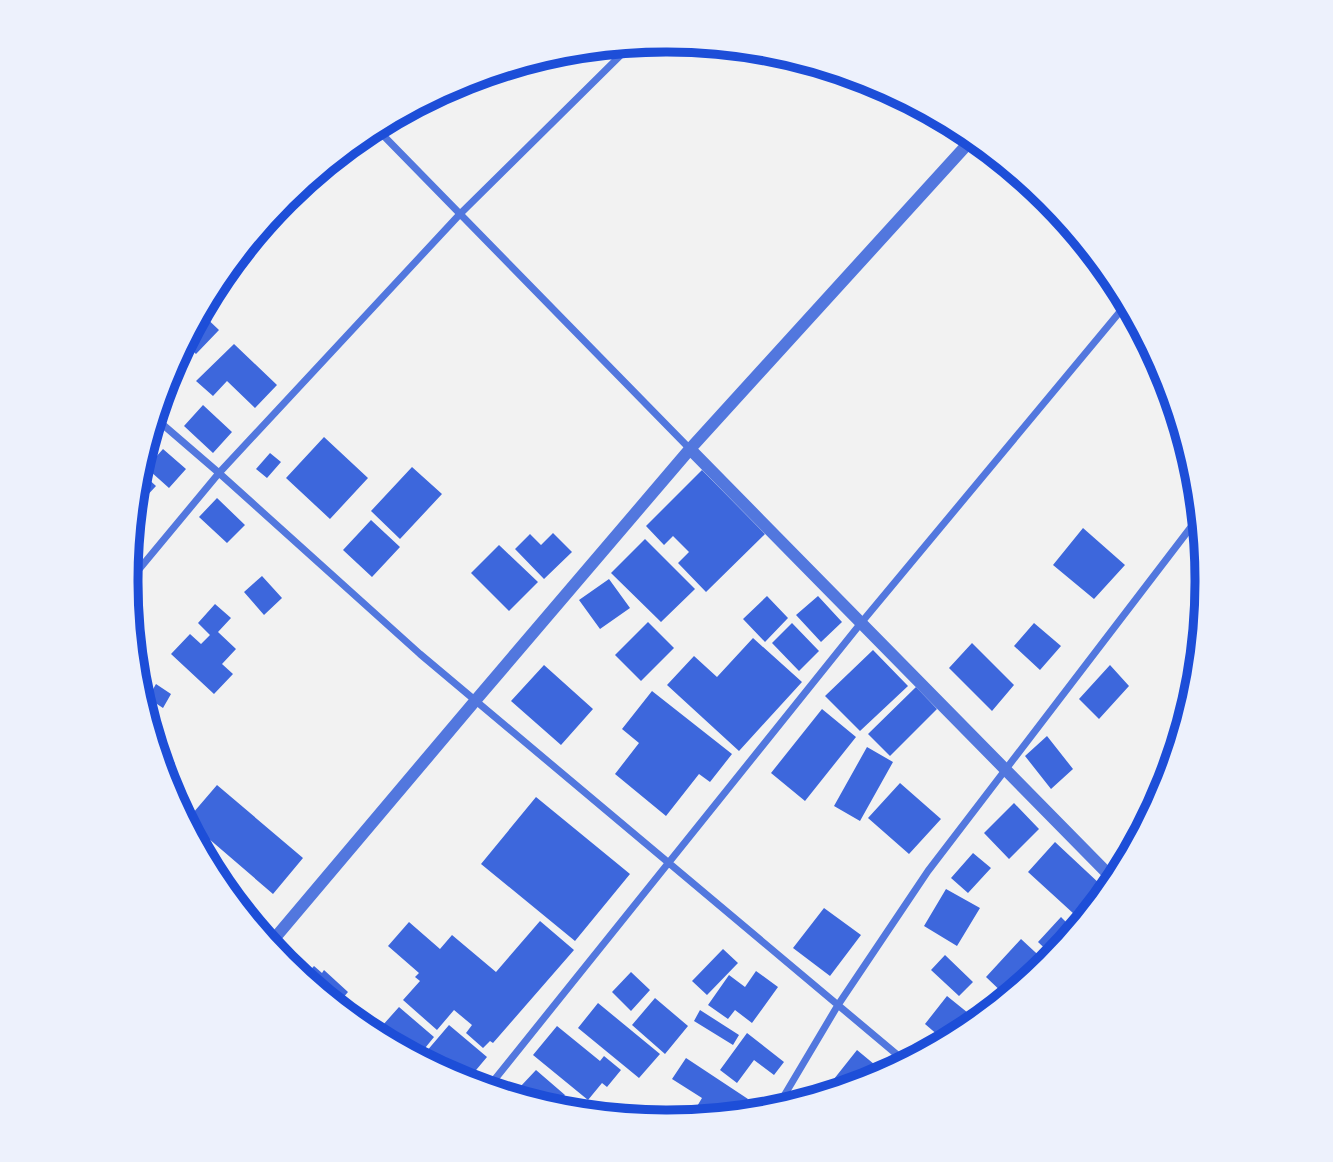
<svg xmlns="http://www.w3.org/2000/svg" width="1333" height="1162" font-family="'Public Sans',sans-serif">
<rect width="100%" height="100%" fill="#f2f2f2"/>
<path fill="#3d67dc" d="M200 312 219 330 196 354 184 343Z
M234 344 277 385 255 408 227 381 213 396 196 381Z
M203 405 232 432 213 453 184 426Z
M324 437 368 478 330 519 286 478Z
M144 449 155 458 163 449 186 469 169 488 150 471 145 476 156 486 143 500 134 493 136 475Z
M270 453 281 462 267 478 256 469Z
M412 467 442 494 400 539 371 511Z
M702 470 765 534 706 592 678 563 689 552 673 536 664 545 646 526Z
M217 498 245 525 227 543 199 517Z
M371 520 400 547 372 577 343 550Z
M1083 528 1125 565 1094 599 1053 565Z
M553 533 572 552 544 579 515 549 530 534 541 545Z
M645 539 695 589 661 622 611 573Z
M499 545 538 582 509 611 471 573Z
M262 576 282 598 264 615 244 592Z
M609 579 630 608 600 629 579 600Z
M767 596 788 618 765 642 743 619Z
M818 596 842 622 821 642 796 615Z
M215 604 231 618 218 632 236 649 222 664 233 674 214 694 171 654 190 634 201 644 210 635 198 623Z
M648 622 674 648 641 681 615 655Z
M792 623 819 651 799 671 772 643Z
M1034 623 1061 646 1040 670 1014 646Z
M753 638 802 682 739 751 667 685 694 656 717 677Z
M972 643 1014 685 992 711 949 668Z
M873 650 908 686 860 731 825 696Z
M544 665 593 709 561 745 511 701Z
M1110 665 1129 686 1099 719 1079 699Z
M156 684 171 694 163 708 148 698Z
M916 687 937 709 890 756 868 734Z
M652 691 732 754 710 782 699 774 666 816 615 774 639 743 622 729Z
M822 709 856 737 805 801 771 773Z
M1047 736 1073 769 1051 789 1025 756Z
M154 747 175 763 165 776 163 775Z
M867 747 893 762 860 821 834 806Z
M900 783 941 819 909 854 868 818Z
M217 785 303 858 273 894 187 820Z
M536 797 630 874 575 941 481 864Z
M1014 803 1039 829 1009 859 984 833Z
M1148 815 1150 818 1124 866 1115 858Z
M1055 842 1101 885 1074 914 1028 872Z
M973 853 991 868 968 893 951 878Z
M946 889 980 908 957 946 924 926Z
M824 908 861 935 830 976 793 948Z
M1061 917 1073 929 1079 923 1081 925 1054 957 1038 942Z
M540 921 574 950 493 1043 490 1041 483 1048 466 1033 472 1025 454 1010 437 1030 403 1000 420 981 415 977 419 973 388 946 409 922 440 949 452 935 496 972Z
M1021 939 1048 964 1007 997 986 977Z
M723 949 738 963 707 995 692 981Z
M945 955 973 982 959 996 931 970Z
M314 966 322 973 324 970 348 992 336 1006 303 978Z
M756 971 778 987 752 1023 735 1010 728 1019 708 1005 729 975 745 987Z
M631 972 650 990 631 1011 612 992Z
M947 996 978 1021 967 1031 946 1042 925 1024Z
M655 998 688 1026 665 1054 632 1025Z
M598 1003 660 1054 639 1078 578 1028Z
M399 1007 434 1037 417 1058 374 1035Z
M700 1010 739 1035 733 1045 694 1021Z
M449 1025 487 1057 466 1082 420 1059Z
M557 1026 600 1061 604 1056 621 1070 607 1087 602 1083 588 1100 533 1055Z
M747 1033 784 1062 774 1075 754 1060 737 1083 720 1070Z
M857 1050 886 1074 873 1081 846 1089 834 1079Z
M686 1058 748 1099 737 1115 728 1116 722 1112 719 1117H710L696 1108 702 1098 672 1079Z
M536 1070 565 1095 553 1109 541 1105 520 1087Z"/>
<g fill="none" stroke-linecap="round" stroke-linejoin="round">
<path stroke="#5277de" stroke-width="7" d="M375 127 690 449
M958 127 1084 242
M154 417 219 473 420 654 907 1063
M126 585 219 473 460 214 633 43
M487 1089 861 623 1128 302
M775 1111 838 1005 928 871 1201 514"/>
<path stroke="#5277de" stroke-width="12" d="M690 449 1116 882
M269 945 475 701 690 449 974 137"/>
</g>
<path d="M0 0H1333V1162H0ZM666 52H667A528 528 0 0 1 1195 580V582A528 528 0 0 1 667 1110H666A528 528 0 0 1 138 582V580A528 528 0 0 1 666 52Z" fill="#edf1fc" fill-rule="evenodd"/>
<path fill="none" stroke="#1d4ed8" stroke-width="9" d="M666 52H667A528 528 0 0 1 1195 580V582A528 528 0 0 1 667 1110H666A528 528 0 0 1 138 582V580A528 528 0 0 1 666 52Z"/>
</svg>
